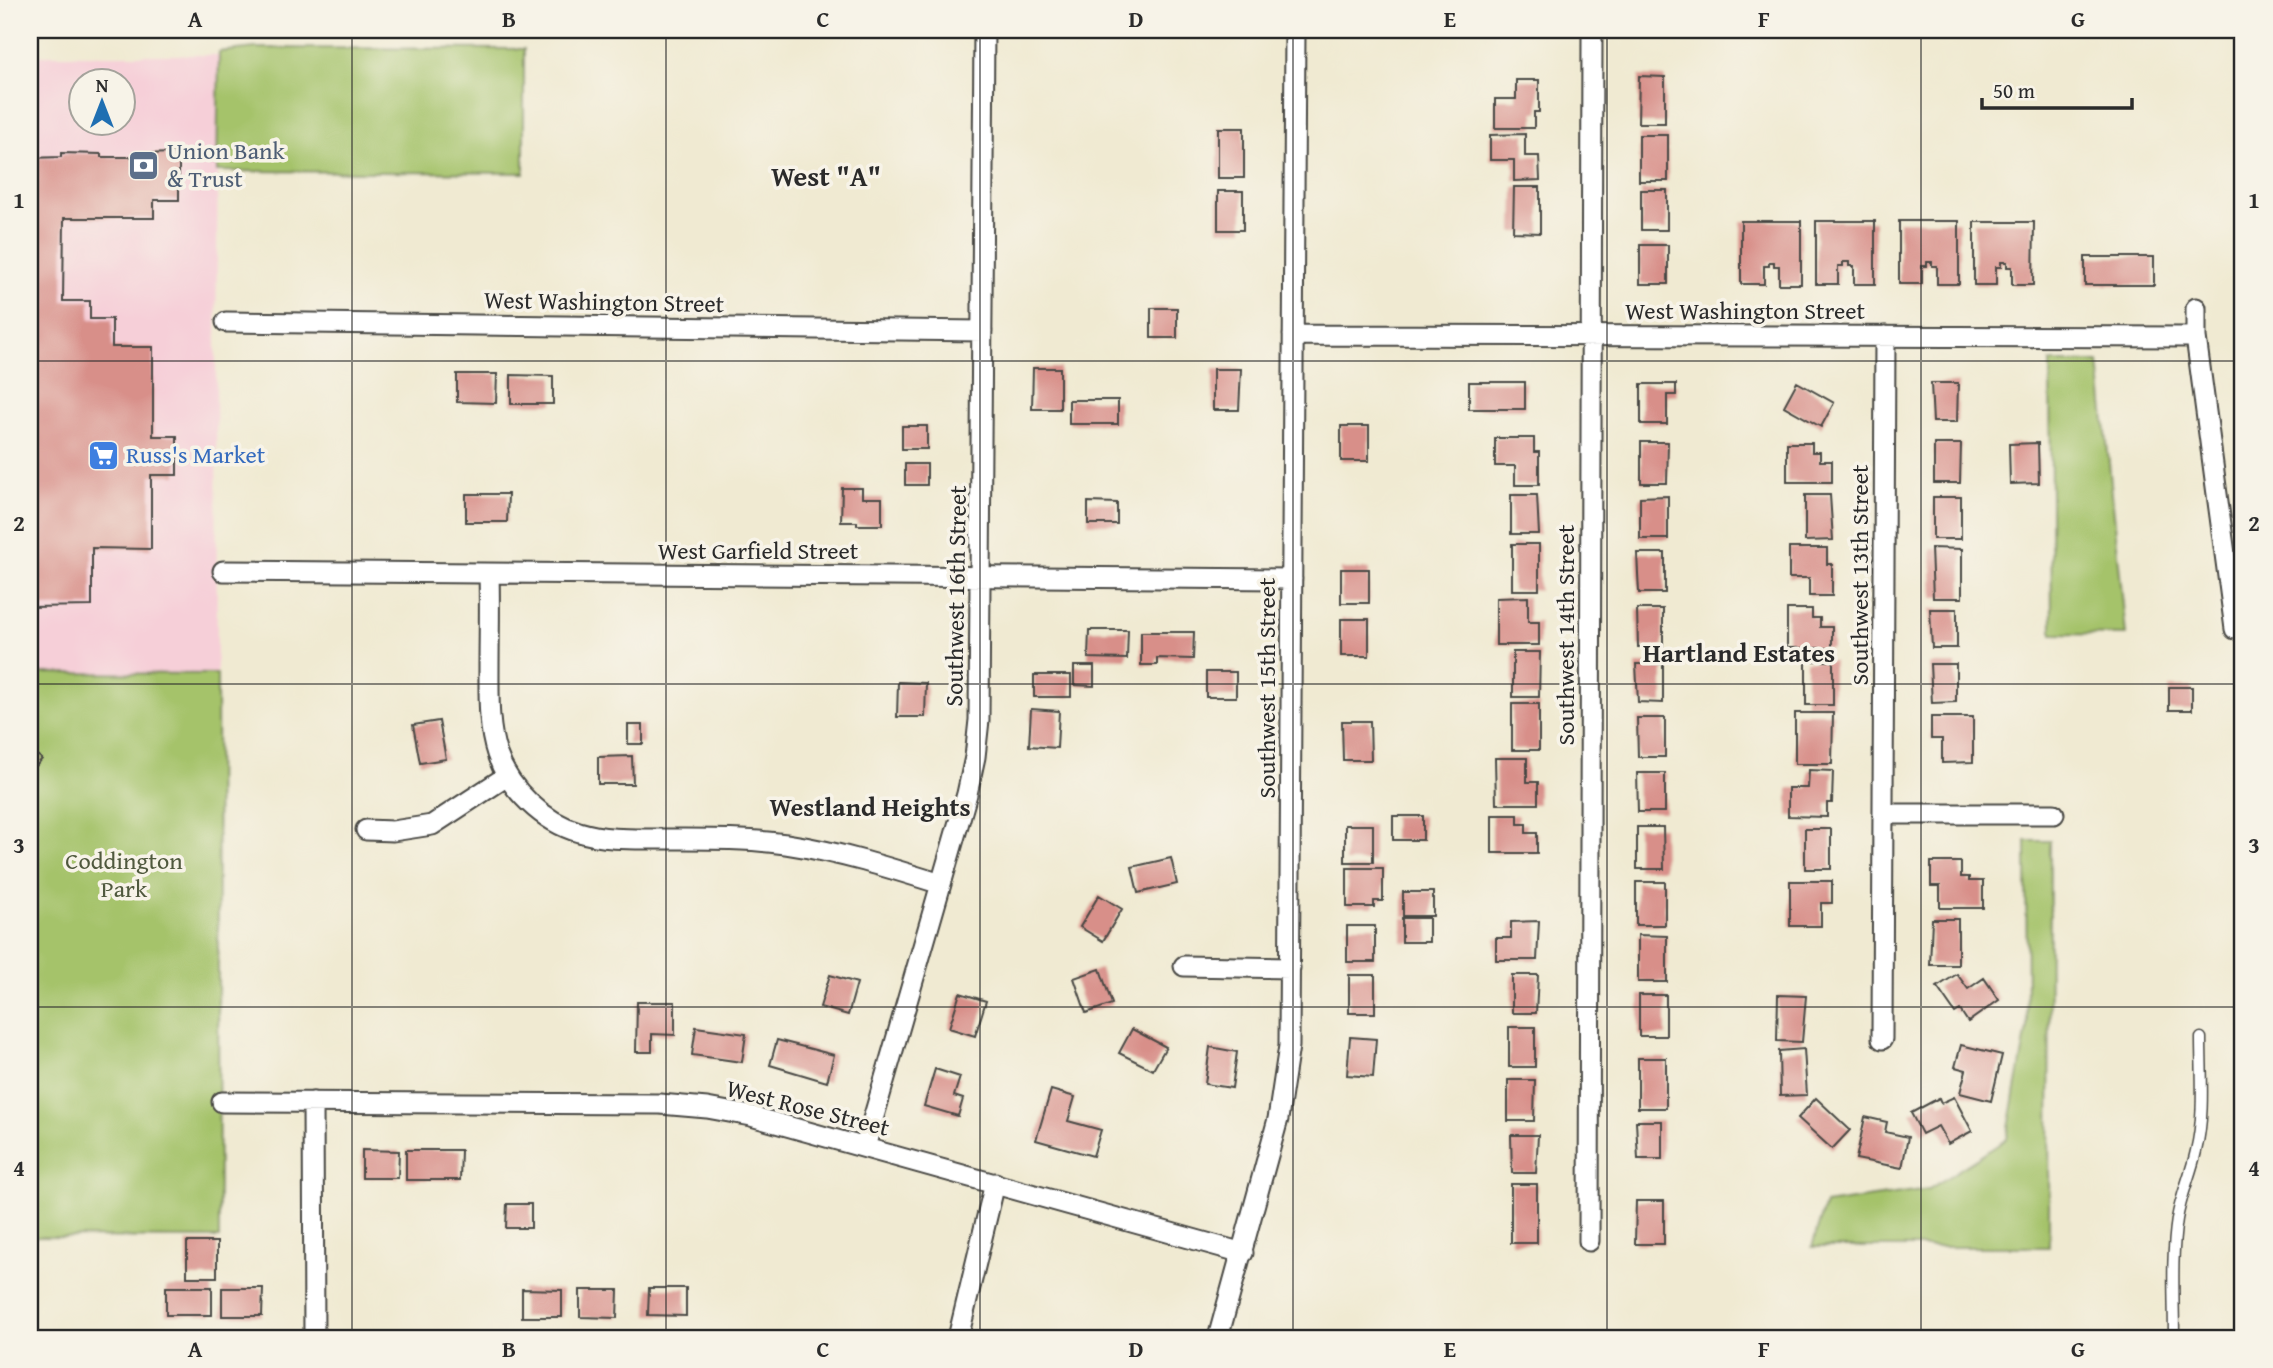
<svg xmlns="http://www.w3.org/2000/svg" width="2273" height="1368" font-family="'Gentium Book Plus',serif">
<rect width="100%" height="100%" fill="#f7f3e8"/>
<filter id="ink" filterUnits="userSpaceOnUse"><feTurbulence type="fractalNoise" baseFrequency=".0143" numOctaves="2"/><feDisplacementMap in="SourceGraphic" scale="14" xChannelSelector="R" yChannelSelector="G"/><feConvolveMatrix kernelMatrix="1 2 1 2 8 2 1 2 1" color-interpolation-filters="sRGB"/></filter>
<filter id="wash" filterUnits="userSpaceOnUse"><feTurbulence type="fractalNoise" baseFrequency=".00686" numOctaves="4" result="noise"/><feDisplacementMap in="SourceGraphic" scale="28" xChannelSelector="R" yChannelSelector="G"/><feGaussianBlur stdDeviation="1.57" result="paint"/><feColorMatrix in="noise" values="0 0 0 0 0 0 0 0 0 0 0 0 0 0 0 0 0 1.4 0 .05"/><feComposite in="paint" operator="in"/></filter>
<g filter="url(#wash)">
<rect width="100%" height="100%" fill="#f0ead2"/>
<path fill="#f6cfd8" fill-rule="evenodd" d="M30 55H219L216 347 217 674 30 673ZM80 80H122V122H80Z"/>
<path fill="#a5c36b" stroke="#68774b" stroke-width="2" d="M256 48 524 49V173L217 171 219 52Z
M2050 362H2099L2126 635 2052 634Z
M30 673 217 674 219 1238 30 1237Z
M2026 841H2050L2049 1247H1812L1825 1204 1929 1189 2007 1139 2027 1028Z"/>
<g id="blocks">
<path fill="#d88f89" d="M1639 76 1665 77V123H1638Z
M1516 80H1539V112H1534V128H1495V99H1516Z
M1218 128H1244V178H1218Z
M1525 134V156H1539L1540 180 1514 181V160H1490V135Z
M1639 135H1668V181H1639Z
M61 153 101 154V157H135V154L179 153V200H154V218H64L63 301H90V319H112V347H153V436H177V475H151V549L92 548V606L30 607V158L61 157Z
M1514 187H1540V233L1513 232Z
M1641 190H1667V230H1641Z
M1218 191H1243V230H1218Z
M1741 221H1801V284H1779V266H1774V262H1769V266H1764V284H1741Z
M1816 221H1875V284H1854V266H1849V262H1843V266H1838V284H1816Z
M1899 221H1959V284H1937V266H1932V262H1927V266H1922V284H1899Z
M1974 222H2034L2033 285H2012V267H2007V262H2001V267H1996V285H1974Z
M1640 245H1668V284H1640Z
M2085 257H2154V285H2085Z
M1151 308H1177V338H1151Z
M1033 368H1060V409H1032Z
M1213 369H1241L1239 410H1213Z
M457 374H497L496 403 457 402Z
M511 375 553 376V404H511Z
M1469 382H1525V409H1469Z
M1797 382 1834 403 1821 427 1784 406Z
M1931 383H1958L1957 422H1933Z
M1641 384H1676V395H1667V424H1641Z
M1069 400H1118V424H1069Z
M902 426H927V449H902Z
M1341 426H1369V461H1341Z
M1495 438H1534V452H1539V485H1515V466H1495Z
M1641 442H1668L1667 483H1641Z
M1787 443H1812V452H1820V461H1832V482H1787Z
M2038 443 2039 483 2010 484 2009 444Z
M1934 444H1961L1960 483H1934Z
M905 464H927V485H905Z
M842 488H862V498H882V525H857V522H841Z
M466 494H508L507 522H466Z
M1511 495H1537L1539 534H1511Z
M1805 495H1830L1833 540 1805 541Z
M1668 496V539H1640V497Z
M1933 497H1961V539H1933Z
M1088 502 1117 503V524H1088Z
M1512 544H1539V590H1512Z
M1789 548H1827V564H1832V596H1809V578H1789Z
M1931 548 1962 549V598H1933Z
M1637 553H1665V593H1639Z
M1341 569H1369V603H1341Z
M1528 597V622H1539V645H1496V598Z
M1637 609H1663V647H1638Z
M1787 609H1812V618H1820V627H1832V648H1787Z
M1930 609H1957V648H1932Z
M1341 619H1369V656H1341Z
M1089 630H1128L1127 659 1088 658Z
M1141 632H1194L1193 659 1157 658V665H1141Z
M1513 652H1540L1539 697H1513Z
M1806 661H1833V705H1806Z
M1636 664H1663V703L1638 702Z
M1930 664H1956V702L1932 703Z
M1074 666H1094V686L1074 685Z
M1206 672H1236V697H1206Z
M1034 675H1071V697H1034Z
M898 682 926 683 925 717H897Z
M2169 687H2192V710H2169Z
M1512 704H1539V750H1512Z
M1031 709 1059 711 1057 748 1029 746Z
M1795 713H1833L1832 764H1795Z
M1931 717H1973V762L1942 763V739H1931Z
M1637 718H1665V757H1638Z
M439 721 446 759 420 763 413 725Z
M1342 721H1370L1371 760H1343Z
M628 725H643V744H628Z
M30 749 42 759 30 773Z
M632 756 633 784H598V757Z
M1495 758H1527V782H1538V804H1496Z
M1809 770 1833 771 1832 803H1827V817L1788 816V788H1808Z
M1637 773H1665V812H1638Z
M1492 815H1518V824H1526V833H1537V853H1492Z
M1393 816H1423V840H1393Z
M1345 825H1373V862H1345Z
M1637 827H1663L1664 869H1637Z
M1805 829H1831V869H1805Z
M1171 858 1177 884 1138 893 1132 867Z
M1931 862H1961V877H1969V881H1983V908H1940V886H1931Z
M1347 868H1383V901H1374V907H1347Z
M1790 881H1832V903H1821V926H1790Z
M1636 882H1665V925H1636Z
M1403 892H1433V916H1403Z
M1099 895 1122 909 1103 941 1080 927Z
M1402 918H1429V942H1402Z
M1932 919H1958V965H1930Z
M1539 921 1537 960H1496V938H1511V922Z
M1347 926H1375V962H1347Z
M1638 935 1667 936V982H1638Z
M1100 969 1112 1004 1086 1013 1074 978Z
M1957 974 1968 989 1984 978 1999 1000 1968 1022 1960 1010 1955 1013 1937 987Z
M830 975 857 983 848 1015 820 1007Z
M1349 975H1375V1013H1349Z
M1512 975H1538L1536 1013H1512Z
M960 993 986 1001 975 1036 949 1028Z
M1639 995H1666V1036H1639Z
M1778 995 1806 996 1802 1042 1777 1041Z
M637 1002H675V1035L652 1034V1052H636Z
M696 1027 746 1034 742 1062 692 1055Z
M1509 1027H1535V1067H1509Z
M1132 1029 1166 1047 1153 1070 1119 1053Z
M1350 1037 1376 1039 1373 1077 1347 1075Z
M777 1040 834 1055 827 1082 770 1065Z
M1961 1045 2002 1055 1991 1101 1960 1093 1966 1070 1955 1067Z
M1210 1047 1237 1052 1232 1088 1205 1084Z
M1804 1049 1807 1095 1780 1096 1779 1051Z
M1638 1058H1666V1108H1638Z
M935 1069 960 1077 954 1096 963 1099 958 1116 924 1106Z
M1508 1080H1535L1534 1121H1508Z
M1051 1090 1075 1097 1068 1121 1101 1130 1093 1156 1036 1140Z
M1954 1097 1972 1131 1948 1144 1938 1126 1922 1134 1911 1113 1939 1098 1941 1103Z
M1816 1098 1850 1130 1832 1149 1798 1118Z
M1865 1117 1887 1122 1885 1132 1908 1137 1902 1168 1856 1159Z
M1636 1121H1662V1159H1638Z
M1511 1135H1538L1536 1173H1512Z
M362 1150 399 1151 398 1178H362Z
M406 1150H461L460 1180H406Z
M1511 1184H1537V1243H1511Z
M1636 1201H1664V1244H1635Z
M507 1204H531V1228H506Z
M187 1242H217V1277H187Z
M166 1287H212V1315H166Z
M222 1288H263L262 1316H222Z
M649 1288H686V1316L648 1315Z
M522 1289 562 1290V1317H522Z
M580 1290H618L617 1318 580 1317Z"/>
</g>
</g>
<g filter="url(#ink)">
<use href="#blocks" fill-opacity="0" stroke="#494844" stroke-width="2"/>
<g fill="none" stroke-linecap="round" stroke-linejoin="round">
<defs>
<path id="lane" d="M2174 1338C2174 1299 2171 1258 2177 1219 2181 1195 2191 1174 2196 1151 2205 1115 2201 1075 2201 1038"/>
<path id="street" d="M2196 308V337L2235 629
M226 322 982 331
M1293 335 2196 337
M223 571 1292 579
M489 574C490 606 489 637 489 669 489 697 488 727 497 754 509 789 543 822 579 832 605 840 632 839 658 839 701 839 744 838 786 844 839 852 890 868 941 884
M1884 814H2054
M366 830 393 831 432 825 507 776
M1184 966 1290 968
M1882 1039 1885 336
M222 1102 660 1104 707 1108 751 1116 1243 1253
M313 1102 314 1338
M865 1147 967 794 975 757 979 720 984 30
M1589 1241 1592 30
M958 1338 995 1183
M1218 1338 1278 1119 1289 1046 1295 30"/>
</defs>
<use href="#lane" stroke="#494844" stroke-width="13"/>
<use href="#street" stroke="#494844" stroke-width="23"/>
<use href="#lane" stroke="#fff" stroke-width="10"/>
<use href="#street" stroke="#fff" stroke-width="19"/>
</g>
</g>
<path fill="none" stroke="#2b2b2b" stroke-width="2" stroke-opacity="0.55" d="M352 30V1338M666 30V1338M980 30V1338M1293 30V1338M1607 30V1338M1921 30V1338M30 361H2243M30 684H2243M30 1007H2243"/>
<defs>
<symbol id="bank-square" viewBox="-11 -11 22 22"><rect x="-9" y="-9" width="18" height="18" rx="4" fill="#5c6f8a" stroke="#f7f3e8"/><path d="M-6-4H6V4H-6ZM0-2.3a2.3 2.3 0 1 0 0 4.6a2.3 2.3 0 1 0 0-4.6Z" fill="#fff"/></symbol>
<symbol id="supermarket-square" viewBox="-11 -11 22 22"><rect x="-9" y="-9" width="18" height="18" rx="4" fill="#3f7fe0" stroke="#f7f3e8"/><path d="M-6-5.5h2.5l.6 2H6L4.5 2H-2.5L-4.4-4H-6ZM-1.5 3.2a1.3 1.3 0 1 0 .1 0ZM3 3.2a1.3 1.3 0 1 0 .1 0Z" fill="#fff"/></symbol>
</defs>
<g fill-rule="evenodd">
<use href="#bank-square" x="126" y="148" width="35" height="35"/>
<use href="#supermarket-square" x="86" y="438" width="35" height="35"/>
</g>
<g text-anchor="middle" stroke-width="7" stroke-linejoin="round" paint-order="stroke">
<g font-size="24" fill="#4e5e75" stroke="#f7f3e8" text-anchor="start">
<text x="167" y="159">Union Bank<tspan x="167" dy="28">&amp; Trust</tspan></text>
</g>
<g font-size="24" fill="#2b2b2b" stroke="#f7f3e8">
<text transform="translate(604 302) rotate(1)" y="8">West Washington Street</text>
<text x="1745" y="319">West Washington Street</text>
<text x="758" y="559">West Garfield Street</text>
<text transform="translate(1860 575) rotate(-90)" y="8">Southwest 13th Street</text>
<text transform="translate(956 596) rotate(-89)" y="8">Southwest 16th Street</text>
<text transform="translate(1566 635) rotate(-90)" y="8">Southwest 14th Street</text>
<text transform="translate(1267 688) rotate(-90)" y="8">Southwest 15th Street</text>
<text transform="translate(808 1108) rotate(14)" y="8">West Rose Street</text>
</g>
<g font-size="24" fill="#366cbe" stroke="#f7f3e8" text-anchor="start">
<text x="126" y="463">Russ's Market</text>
</g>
<g font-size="24" fill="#50593e" stroke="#f7f3e8">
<text x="124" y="869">Coddington<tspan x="124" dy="28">Park</tspan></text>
</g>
<g font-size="26" font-weight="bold" fill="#2b2b2b" stroke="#f7f3e8">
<text x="1739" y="662">Hartland Estates</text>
<text x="870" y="816">Westland Heights</text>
</g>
<g font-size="28" font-weight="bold" fill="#2b2b2b" stroke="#f7f3e8">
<text x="826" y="186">West "A"</text>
</g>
</g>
<rect width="2273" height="1368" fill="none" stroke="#f7f3e8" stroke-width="77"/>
<g transform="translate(102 102)"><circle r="33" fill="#f7f3e8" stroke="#a5a39c" stroke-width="2"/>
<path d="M0-5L12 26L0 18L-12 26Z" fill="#1f6fb2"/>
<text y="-10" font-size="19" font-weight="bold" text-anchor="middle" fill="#2b2b2b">N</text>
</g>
<path d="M1982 98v10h150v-10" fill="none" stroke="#2b2b2b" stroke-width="3.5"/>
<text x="1993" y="98" font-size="21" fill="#2b2b2b" stroke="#f7f3e8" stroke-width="5" paint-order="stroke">50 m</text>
<rect x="38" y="38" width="2196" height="1292" fill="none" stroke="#2b2b2b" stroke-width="2.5"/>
<g font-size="23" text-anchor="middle" font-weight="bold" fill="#2b2b2b">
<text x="195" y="27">A</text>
<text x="509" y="27">B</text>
<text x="823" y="27">C</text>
<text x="1136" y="27">D</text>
<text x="1450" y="27">E</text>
<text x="1764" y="27">F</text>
<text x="2078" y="27">G</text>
<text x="19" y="208">1</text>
<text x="2254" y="208">1</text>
<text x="19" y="531">2</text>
<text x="2254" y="531">2</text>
<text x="19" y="853">3</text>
<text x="2254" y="853">3</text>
<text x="19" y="1176">4</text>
<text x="2254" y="1176">4</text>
<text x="195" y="1357">A</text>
<text x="509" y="1357">B</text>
<text x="823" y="1357">C</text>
<text x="1136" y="1357">D</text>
<text x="1450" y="1357">E</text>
<text x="1764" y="1357">F</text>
<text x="2078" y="1357">G</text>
</g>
</svg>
